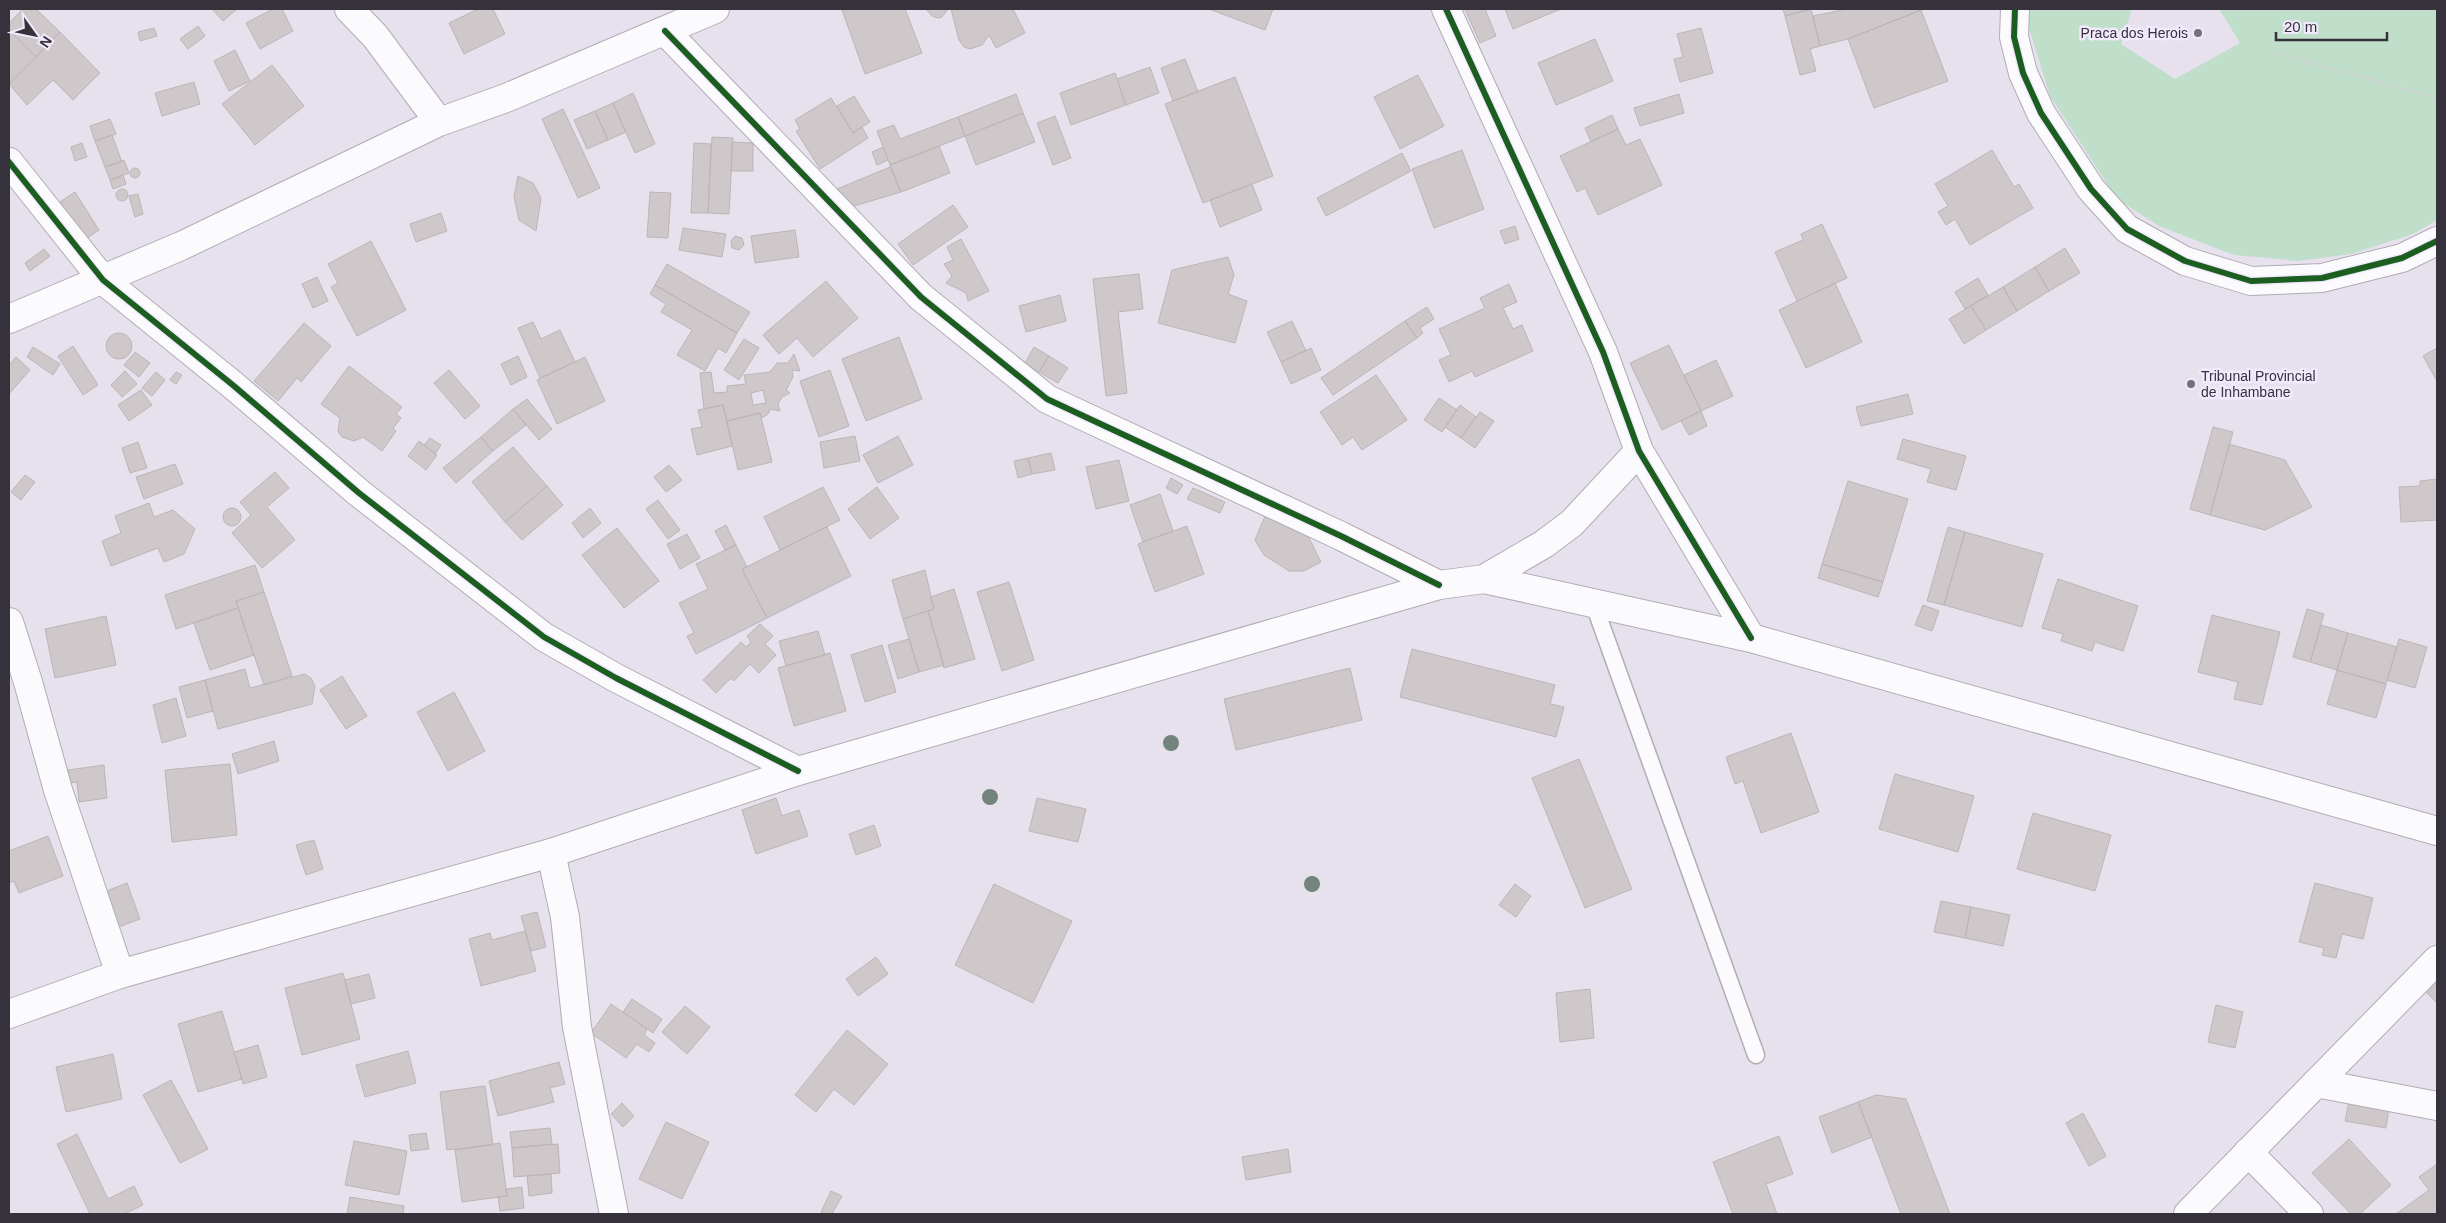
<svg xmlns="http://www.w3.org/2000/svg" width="2446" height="1223" font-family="Arial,sans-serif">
<rect width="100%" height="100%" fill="#e7e1ed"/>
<path fill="#bfdfcb" d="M2030 9H2132L2121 44 2175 79 2240 43 2219 9H2437V220L2413 234 2351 254 2298 261 2234 255 2159 226 2117 199 2050 96 2028 25Z"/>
<path fill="#cec8ca" stroke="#bcb5b7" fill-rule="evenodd" d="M23 9H36L60 32 36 57 9 30V23Z
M212 9H237L223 21Z
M273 9H282L293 31 260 49 246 23Z
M478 9H493L505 34 464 54 449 23Z
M845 9H905L922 53 865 74 842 10Z
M926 9H948L942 17 938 18 932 16Z
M951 9H1013L1025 33 996 48 989 35 982 45 970 49 964 47 959 40Z
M1209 9H1273L1265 30Z
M1465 9H1485L1496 36 1480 43Z
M1505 9H1561L1513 29Z
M1783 9H1811L1785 16Z
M1811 9 1820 46 1810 49 1816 71 1800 75 1785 16Z
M1847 9H1921V10L1848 39 1820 46 1813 16Z
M1921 10 1948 81 1874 108 1848 39Z
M198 26 205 36 188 49 180 39Z
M154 28 157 36 140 41 138 32Z
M1701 28 1713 73 1680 82 1674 59 1683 57 1677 34Z
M9 30 36 57 9 84Z
M60 32 100 73 73 100 53 80 27 105 9 84Z
M1595 39 1613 81 1556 105 1538 63Z
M235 50 250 81 229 91 214 61Z
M1185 59 1198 92 1173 101 1161 68Z
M272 65 304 106 255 145 222 104Z
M1150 67 1159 93 1126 105 1117 79Z
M1115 73 1126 105 1071 125 1060 93Z
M1418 75 1444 126 1400 149 1374 97Z
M1235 77 1273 176 1203 203 1165 104Z
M194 82 200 104 162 116 155 93Z
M633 93 655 144 635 153 613 103Z
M1016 94 1023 113 965 136 958 117Z
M1679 94 1684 113 1640 126 1634 108Z
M854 96 870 122 853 133 837 106Z
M831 98 853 133 862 127 868 138 820 169 796 131 800 129 795 120Z
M613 103 626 132 608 140 595 111Z
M563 109 600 188 578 198 542 119Z
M595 111 608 140 587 149 574 120Z
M1023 113 1035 142 976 165 965 136Z
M1612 115 1618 129 1591 142 1585 128Z
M1055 116 1071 158 1053 165 1037 123Z
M958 117 965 136 890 165 877 131 894 125 900 139Z
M110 119 116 134 95 141 90 126Z
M1618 129 1626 145 1640 139 1662 185 1598 215 1585 188 1577 192 1560 156Z
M112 135 122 162 105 167 95 141Z
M712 137 733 138 729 214 708 213Z
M732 142 753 143V171H731Z
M82 143 87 157 75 161 71 147Z
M694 143 711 144 708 213H691Z
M939 146 950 173 901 192 890 165Z
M883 147 888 160 877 165 872 152Z
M1462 150 1484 209 1434 228 1412 169Z
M1992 150 2014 187 2019 184 2033 208 1970 245 1955 219 1946 225 1938 212 1948 206 1935 184Z
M1402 153 1411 171 1326 216 1317 198Z
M124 160 129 173 110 180 105 167Z
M890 167 901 192 854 206 837 189Z
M130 173a5 5 0 1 1 10 0a5 5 0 1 1-10 0Z
M123 175 126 184 113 189 110 180Z
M518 176 533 183 541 198 536 231 519 220 514 197Z
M1252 184 1262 210 1220 227 1210 200Z
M116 195a6 6 0 1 1 12 0a6 6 0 1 1-12 0Z
M75 192 99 230 84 240 60 202Z
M650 192 671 193 668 238 647 237Z
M138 194 143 214 135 217 129 196Z
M953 205 968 227 913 265 898 244Z
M441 213 447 231 416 242 410 224Z
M1822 224 1847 278 1797 301 1775 252 1803 240 1801 234Z
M1515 226 1519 239 1505 244 1500 231Z
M683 228 726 234 722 257 679 250Z
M795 230 799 257 755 263 751 236Z
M735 236 742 238 744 245 739 250 732 248 731 241Z
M961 239 989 291 968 301 966 293 946 283 952 276 944 264 953 260 947 247Z
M371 241 406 310 357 336 331 287 338 283 328 264Z
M2065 248 2080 273 2049 291 2035 267Z
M44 249 50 256 30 271 25 263Z
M1228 257 1234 275 1228 294 1247 301 1235 343 1158 323 1172 270Z
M667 264 750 312 737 333 655 285Z
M2035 267 2049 291 2017 311 2003 287Z
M1139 274 1143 309 1118 312 1127 393 1106 396 1093 279Z
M317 277 328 301 313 308 302 284Z
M1978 278 1988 295 1965 309 1955 292Z
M826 281 858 318 813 357 797 338 779 354 763 335Z
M1835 283 1862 342 1806 368 1779 310Z
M1509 284 1517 302 1503 308 1513 329 1522 325 1533 351 1475 377 1472 371 1449 382 1439 360 1451 355 1439 329 1485 308 1480 298Z
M655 285 737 333 726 353 718 348 705 371 677 355 692 330 661 312 666 304 650 294Z
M2003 287 2017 311 1986 330 1971 306Z
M1060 295 1066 321 1026 332 1019 306Z
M1971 306 1986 330 1964 344 1949 319Z
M1427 307 1434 319 1420 328 1423 333 1417 338 1405 321Z
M1292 321 1306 351 1281 362 1267 332Z
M1405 321 1417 338 1333 395 1321 378Z
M533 322 541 339 560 330 575 362 540 378 518 328Z
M304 323 331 346 301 382 297 378 278 401 254 381Z
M106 346a13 13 0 1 1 26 0a13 13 0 1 1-26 0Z
M899 337 922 399 866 421 842 359Z
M744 339 759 348 739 380 724 370Z
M1669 345 1701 411 1662 430 1630 363Z
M73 346 98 385 83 395 58 356Z
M33 347 60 364 53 375 27 357Z
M1034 347 1049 356 1039 372 1025 363Z
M1311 348 1321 370 1291 384 1281 362Z
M2437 348V381L2423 356Z
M135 352 150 363 139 377 124 365Z
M794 354 800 371 792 370 793 377 786 390 790 393 782 397 778 404 780 411 771 409 767 415 761 418 760 413 727 421 723 405 704 409 700 373 711 372 714 393 727 392V386L746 384 744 375 770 372 777 363H788ZM763 390 766 403 753 405 751 393Z
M518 356 527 377 511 385 501 364Z
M1049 356 1068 368 1058 383 1039 372Z
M16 357 30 370 9 394V365Z
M585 357 605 401 557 424 537 380Z
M1716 360 1733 396 1701 411 1684 375Z
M349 366 402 407 396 414 401 418 393 428 396 431 382 451 363 437 354 441 342 437 338 431 340 418 321 404Z
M449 370 480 406 465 419 434 383Z
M830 370 849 426 819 437 800 381Z
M125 371 137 384 122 397 111 385Z
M156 372 165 380 152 396 142 388Z
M176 372 182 375 176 384 170 380Z
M1376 375 1407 420 1362 450 1353 437 1342 445 1320 412Z
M141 390 152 405 129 421 118 405Z
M1908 394 1913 414 1861 426 1856 407Z
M1439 398 1457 410 1442 432 1424 420Z
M527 399 552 429 539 440 513 409Z
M723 405 732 446 697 455 691 429 702 427 698 410Z
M1460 405 1476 417 1461 438 1445 427Z
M513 409 526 425 493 451 481 437Z
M1701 411 1707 426 1689 435 1681 421Z
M1480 412 1494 421 1475 448 1461 438Z
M760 413 772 462 738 470 727 421Z
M2213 427 2233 432 2210 515 2190 509Z
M855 436 860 461 824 468 820 442Z
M898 436 913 465 878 483 863 455Z
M481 437 493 451 456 483 443 468Z
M430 438 441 445 435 454 424 445Z
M1903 439 1966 456 1956 490 1927 482 1931 469 1897 459Z
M419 441 437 455 426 470 408 456Z
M138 442 147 468 130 473 122 448Z
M2229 444 2285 460 2312 507 2265 530 2210 515Z
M513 447 547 486 505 522 472 482Z
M1051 453 1055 470 1032 474 1028 458Z
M1028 458 1032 474 1018 478 1014 461Z
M1119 460 1129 501 1096 509 1086 467Z
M175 464 183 484 144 499 136 477Z
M669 465 682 480 666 492 654 477Z
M275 472 289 488 267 507 295 540 262 568 232 533 251 515 240 502Z
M25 475 35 482 21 500 11 492Z
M1171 478 1183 485 1177 494 1166 488Z
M2437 479V520L2401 522 2399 487 2420 486V481Z
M1848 481 1908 499 1883 582 1822 564Z
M547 486 563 505 522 540 505 522Z
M823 487 840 520 780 550 764 517Z
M877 487 899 518 870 539 848 509Z
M1193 488 1225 502 1220 513 1187 499Z
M1160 494 1173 531 1143 542 1130 505Z
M658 500 680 530 668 539 646 509Z
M149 503 154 517 173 510 195 529 184 554 164 562 158 548 111 566 102 541 121 533 115 516Z
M590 508 601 523 583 538 572 523Z
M223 517a9 9 0 1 1 18 0a9 9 0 1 1-18 0Z
M1265 516 1305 530 1321 562 1304 571H1289L1264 555 1255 540Z
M726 525 736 545 725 550 715 531Z
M1187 526 1204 574 1155 592 1138 544Z
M827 527 851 576 767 618 742 569Z
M1948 527 1965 532 1944 605 1927 601Z
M617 528 659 581 624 608 582 555Z
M1965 532 2043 554 2022 627 1944 605Z
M687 534 700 558 680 569 667 544Z
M736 545 747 567 742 569 767 618 696 654 687 636 694 633 679 603 708 589 696 564Z
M1822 564 1883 582 1878 597 1818 578Z
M255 565 264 592 236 601 238 608 176 629 165 595Z
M925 570 934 609 903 619 892 580Z
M2058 579 2138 606 2123 651 2095 642 2092 651 2061 641 2063 634 2042 628Z
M1009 582 1034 660 1002 671 977 592Z
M954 589 975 659 944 668 928 611 934 609 930 597Z
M264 592 292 676 264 685 236 601Z
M1923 605 1939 611 1932 631 1915 625Z
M238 608 254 655 210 670 194 623Z
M2307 609 2324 614 2310 662 2293 657Z
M928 611 944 665 919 672 903 619Z
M2212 615 2280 632 2262 705 2234 699 2238 682 2198 672Z
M106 616 116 665 55 678 45 629Z
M760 624 773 636 765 644 776 655 759 673 750 664 734 681 731 678 716 693 703 680 741 642 746 647 751 642 747 636Z
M2321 625 2348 633 2337 670 2310 662Z
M818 631 825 655 786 666 779 641Z
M2348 633 2397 647 2386 684 2337 670Z
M909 639 919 672 898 679 888 645Z
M2399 639 2427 647 2415 688 2387 680Z
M882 645 896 692 865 702 851 655Z
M1412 649 1555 685 1550 704 1564 707 1556 737 1400 697Z
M830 653 846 711 794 726 778 668Z
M1350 668 1362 720 1236 750 1224 699Z
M245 669 250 688 305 674 311 678 315 686 312 704 218 729 205 680Z
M2337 670 2386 684 2376 718 2327 704Z
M342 676 367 716 346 729 320 690Z
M205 680 213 711 187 718 179 687Z
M454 692 485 751 448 771 417 712Z
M176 698 186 736 162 743 153 705Z
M1791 733 1819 812 1761 833 1743 781 1735 784 1726 757Z
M274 741 279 761 238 774 232 754Z
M1579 759 1632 889 1585 908 1532 778Z
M230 764 237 835 172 842 165 770Z
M104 765 107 798 79 802 77 782 69 783 68 770Z
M1895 774 1974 796 1958 852 1879 829Z
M776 798 782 816 799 810 808 836 756 854 742 810Z
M1037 798 1086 809 1078 842 1029 831Z
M2033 813 2111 835 2095 891 2017 869Z
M874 825 881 846 856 855 849 834Z
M48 836 63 876 19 893 14 881 9 883V851Z
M314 840 323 869 306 875 296 845Z
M127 883 140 919 116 928 104 892Z
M2315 883 2373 898 2363 939 2342 934 2336 958 2322 955 2324 948 2299 942Z
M994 884 1072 921 1033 1003 955 965Z
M1515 884 1531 896 1516 917 1499 905Z
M1941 901 1971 907 1965 938 1934 932Z
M1971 907 2010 915 2003 946 1965 938Z
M537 912 546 947 531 951 521 916Z
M525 931 536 971 481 986 469 939 490 933 492 940Z
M876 957 888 974 858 996 846 979Z
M343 973 360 1039 302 1055 285 988Z
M369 974 375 998 351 1004 345 980Z
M2437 982V1003L2427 993Z
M1590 989 1594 1038 1560 1042 1556 993Z
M632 999 662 1019 653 1033 623 1012Z
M611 1004 647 1029 644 1035 655 1043 649 1052 637 1044 626 1058 591 1033Z
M2216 1005 2243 1012 2235 1048 2208 1042Z
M685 1006 710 1027 687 1054 662 1032Z
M222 1011 242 1079 198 1092 178 1024Z
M847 1030 888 1064 854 1105 834 1089 816 1112 795 1095Z
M258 1045 267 1077 243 1084 234 1052Z
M408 1051 416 1083 365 1097 356 1065Z
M113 1054 122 1099 66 1112 56 1067Z
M559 1062 565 1084 550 1088 554 1102 498 1116 489 1081Z
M171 1080 208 1149 180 1163 143 1095Z
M485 1086 493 1145 447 1150 440 1092Z
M1876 1095 1906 1099 1950 1214H1901L1858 1102Z
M2349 1101 2389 1108 2386 1128 2345 1121Z
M1858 1102 1872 1137 1832 1153 1819 1117Z
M622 1103 634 1116 623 1127 611 1114Z
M2083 1113 2106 1156 2089 1166 2066 1123Z
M666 1122 709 1142 682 1199 639 1179Z
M550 1128 552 1144 512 1148 510 1132Z
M426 1133 429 1149 411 1151 409 1135Z
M77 1134 108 1199 134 1186 143 1205 124 1214H90L57 1144Z
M1779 1136 1793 1174 1766 1184 1777 1214H1733L1713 1162Z
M2349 1139 2391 1185 2360 1214H2351L2312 1173Z
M354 1141 407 1151 399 1195 345 1185Z
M500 1143 507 1196 462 1202 455 1150Z
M558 1144 560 1173 514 1177 512 1148Z
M1288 1149 1291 1172 1246 1180 1242 1157Z
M2437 1164V1214H2396L2429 1190 2419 1177Z
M551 1174 552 1193 529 1196 527 1176Z
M522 1187 524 1208 500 1211 498 1197 507 1196 506 1189Z
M831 1191 842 1196 832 1214H826L821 1212Z
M350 1197 404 1206 403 1214H347Z"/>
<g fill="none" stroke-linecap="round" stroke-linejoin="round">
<defs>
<path id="lane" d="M1593 602 1756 1055"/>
<path id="street" d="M349 9 375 36 439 122
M2015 9 2014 37 2023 73 2041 113 2091 189 2127 229 2185 261 2251 281 2322 278 2402 258 2437 241
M665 31 921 297 1047 399 1341 536 1439 585
M9 162 103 280 234 386 359 493 544 637 616 678 798 771
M9 319 181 246 439 122 506 98 715 9
M9 622 28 682 58 790 120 974
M551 853 565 917 577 1027 614 1214
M2316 1083 2437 1106
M2248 1152 2309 1214
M2188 1214 2437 960"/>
<path id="secondary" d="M1446 9 1603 352 1639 451 1751 638
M1484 579 1544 544 1572 523 1639 451
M9 1014 120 974 551 853 798 771 1439 585 1484 579 1751 638 2437 831"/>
</defs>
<use href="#lane" stroke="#b1acb6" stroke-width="19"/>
<use href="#street" stroke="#b1acb6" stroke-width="30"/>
<use href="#secondary" stroke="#b1acb6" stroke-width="30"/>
<path stroke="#d3d2d5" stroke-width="3" stroke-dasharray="2.5 2.5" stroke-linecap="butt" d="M2275 53 2437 98"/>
<use href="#lane" stroke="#fbfafc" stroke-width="16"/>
<use href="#street" stroke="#fbfafc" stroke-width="28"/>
<use href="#secondary" stroke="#fbfafc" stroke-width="28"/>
<defs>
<path id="cycleway" d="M1446 9 1603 352 1639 451 1751 638
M2015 9 2014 37 2023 73 2041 113 2091 189 2127 229 2185 261 2251 281 2322 278 2402 258 2437 241
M665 31 921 297 1047 399 1341 536 1439 585
M9 162 103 280 234 386 359 493 544 637 616 678 798 771"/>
</defs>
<use href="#cycleway" stroke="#f2e9fd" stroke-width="9"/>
<use href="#cycleway" stroke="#1b5e20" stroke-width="6"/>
</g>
<g fill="#72847c">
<circle cx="1171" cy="743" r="8"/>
<circle cx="990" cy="797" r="8"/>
<circle cx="1312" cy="884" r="8"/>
</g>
<g fill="#746f79" stroke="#f2e9fd" stroke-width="2">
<circle cx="2198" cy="33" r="5"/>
<circle cx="2191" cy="384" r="5"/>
</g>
<g text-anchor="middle" stroke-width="5" stroke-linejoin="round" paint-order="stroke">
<g font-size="14" fill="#36323b" stroke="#f2e9fd" text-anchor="end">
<text x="2188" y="38">Praca dos Herois</text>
<text x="2201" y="381" text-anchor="start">Tribunal Provincial<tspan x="2201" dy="16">de Inhambane</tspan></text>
</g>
</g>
<rect width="2446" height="1223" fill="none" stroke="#36323b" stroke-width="20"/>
<g transform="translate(35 35) rotate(123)" stroke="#f2e9fd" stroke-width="4" paint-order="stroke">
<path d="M0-4L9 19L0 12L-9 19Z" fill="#36323b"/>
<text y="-8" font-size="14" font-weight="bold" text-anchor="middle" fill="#36323b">N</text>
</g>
<path d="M2276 32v8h111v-8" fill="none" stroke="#36323b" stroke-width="2.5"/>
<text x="2284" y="32" font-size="15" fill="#36323b" stroke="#f2e9fd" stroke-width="4" paint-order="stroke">20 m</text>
</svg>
